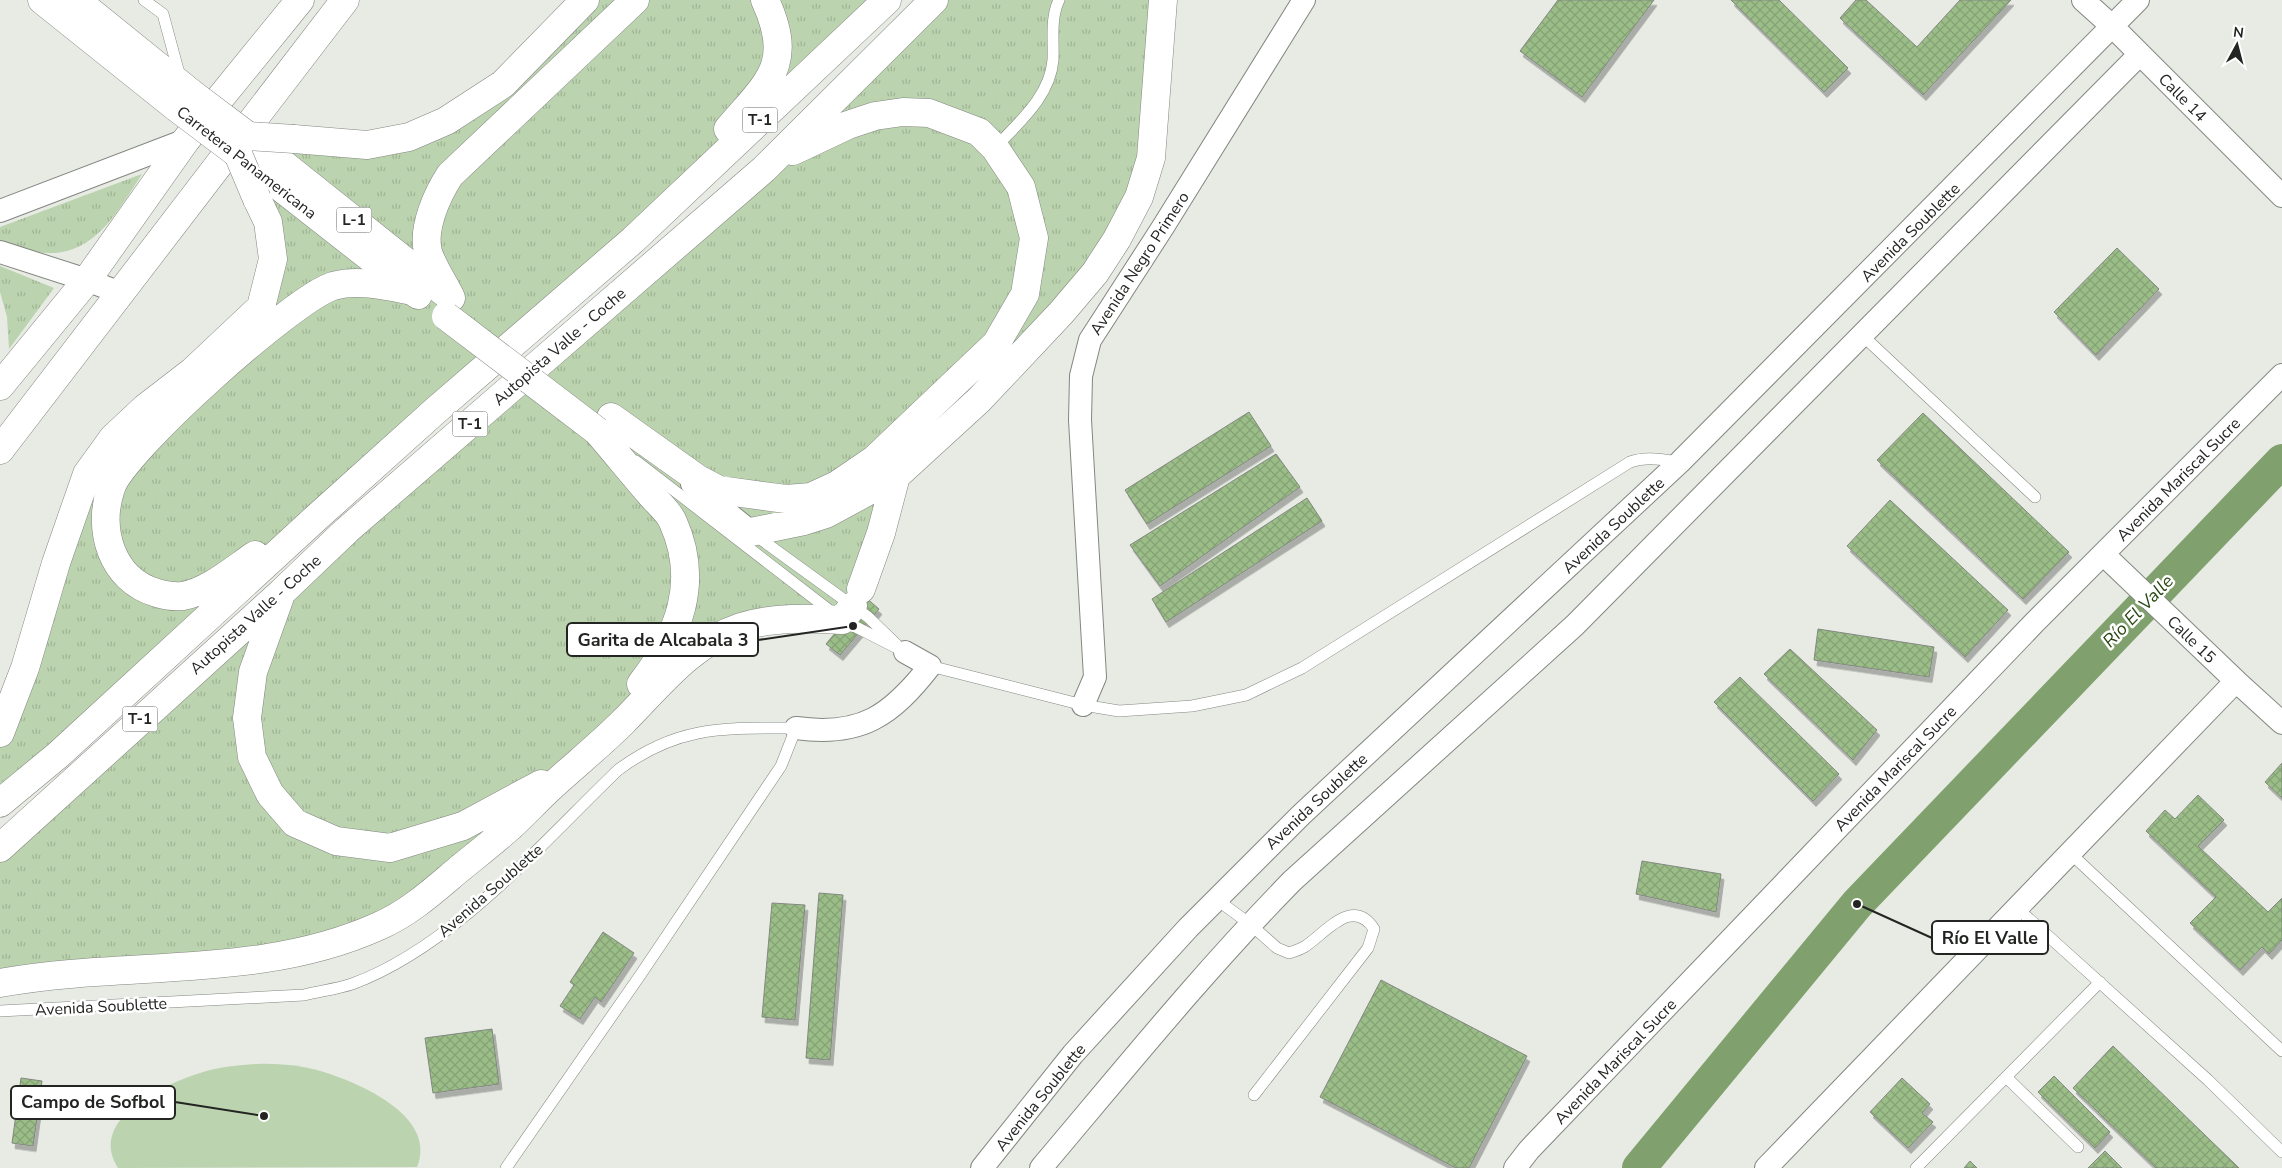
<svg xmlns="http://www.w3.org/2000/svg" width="2282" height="1168" font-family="'Nunito Sans',sans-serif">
<defs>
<pattern id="grass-tufts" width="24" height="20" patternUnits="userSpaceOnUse" patternTransform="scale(1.25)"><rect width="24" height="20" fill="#bbd3ae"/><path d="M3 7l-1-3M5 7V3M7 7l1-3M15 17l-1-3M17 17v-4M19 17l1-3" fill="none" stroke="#a0b595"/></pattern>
<pattern id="building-cross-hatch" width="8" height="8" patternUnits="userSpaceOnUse" patternTransform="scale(1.25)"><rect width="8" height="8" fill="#9bbd88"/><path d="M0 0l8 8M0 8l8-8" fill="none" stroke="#85a275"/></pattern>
<filter id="shadow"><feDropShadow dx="3" dy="5.5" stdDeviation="0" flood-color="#0004"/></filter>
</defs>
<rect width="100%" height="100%" fill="#e7ebe4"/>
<path fill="url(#grass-tufts)" d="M585 0H887L0 803V733L87 474 238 330 273 259 238 154 367 145 446 121Z
M934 0H1163L1151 158 1117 239 896 476 853 606 742 626 509 828 342 941 0 983V848Z
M142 174C116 214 92 261 36 252 24 251 11 247 0 241V227Z
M0 266 54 288 9 349 7 317 0 292Z"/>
<path fill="#bbd3ae" d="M256 1064C276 1063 297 1065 317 1070 356 1081 438 1115 417 1167L118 1168C86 1118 167 1083 203 1072 220 1067 238 1065 256 1064Z"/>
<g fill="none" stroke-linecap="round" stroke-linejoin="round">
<path stroke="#80a16e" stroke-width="34" d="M1639 1168 1857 904 2282 461"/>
</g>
<path fill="url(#building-cross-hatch)" stroke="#838781" filter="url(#shadow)" d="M1558 0H1654L1582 97 1520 51Z
M1731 0H1779L1848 68 1824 92Z
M1856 0H1866L1917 47 1960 0H2011L1923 95 1840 18Z
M2117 248 2159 289 2096 355 2054 312Z
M1249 412 1271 446 1147 524 1125 490Z
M1923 413 2069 552 2023 599 1877 460Z
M1276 454 1300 487 1160 586 1130 545Z
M1307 498 1322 521 1166 622 1152 599Z
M1890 500 2008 610 1965 657 1847 546Z
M865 597 879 609 840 655 826 644Z
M1818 629 1934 647 1929 677 1814 660Z
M1790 649 1877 730 1853 760 1764 674Z
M1740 677 1839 774 1813 801 1714 702Z
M2282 763V798L2265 782Z
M2198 795 2224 820 2198 846 2268 912 2282 898V940L2269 954 2262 947 2240 970 2190 923 2216 897 2146 831 2165 810 2175 819Z
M1642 861 1721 874 1716 912 1636 894Z
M819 893 843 895 830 1060 806 1058Z
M772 903 805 905 795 1020 762 1017Z
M603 932 634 953 601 1002 595 997 580 1019 560 1006 574 985 570 982Z
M1381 980 1527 1056 1469 1168H1456L1320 1097Z
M492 1029 499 1084 433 1093 425 1038Z
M2113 1046 2239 1168H2156L2073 1088Z
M2054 1076 2110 1132 2095 1148 2038 1092Z
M21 1078 42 1081 33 1146 12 1143Z
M1902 1078 1930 1104 1922 1113 1933 1122 1908 1148 1870 1112Z
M2105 1151 2122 1168H2088Z
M1970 1161 1977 1168H1964Z"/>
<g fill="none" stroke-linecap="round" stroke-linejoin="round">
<defs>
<path id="lane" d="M144 0 163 14 180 77
M995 148C1018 123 1050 97 1053 60 1054 40 1050 19 1059 0
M1862 335 2035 497
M636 461 842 620 905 652
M755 535 868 617 896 644
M930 666 1083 705 1119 711 1192 706 1246 695 1302 668 1630 462C1647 456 1663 460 1680 462
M2070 853 2282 1051
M1216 899 1250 924 1277 948 1289 953C1294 951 1299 950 1304 947 1324 935 1352 895 1374 929L1368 948 1254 1095
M2017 908 2208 1080 2282 1152
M0 1011 304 995C320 991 337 989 352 984 453 947 542 843 618 770 678 725 725 728 796 728L781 766 641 974 506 1168
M2006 1077 2078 1147
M1916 1168 2100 982"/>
<path id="street" d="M2083 0 2113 27 2282 196
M0 211 186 140
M0 252 87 280 120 293
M692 484 751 532
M2103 554 2236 681 2282 723
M1083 705 1095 677 1080 420 1081 376 1090 340 1163 227 1304 0
M796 728C861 737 891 716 930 666L905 652
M982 1168 1073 1054 1188 928 1301 815 1680 462 2138 0
M1041 1168C1123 1071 1203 972 1292 881L1575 625 2140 54
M1515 1168 1529 1150 2034 623 2282 375
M1766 1168 2236 681"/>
<path id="secondary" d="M0 386 87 280 186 140 300 0
M0 450 345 0"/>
<path id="primary" d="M42 0 177 108
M76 0 191 93
M248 136 450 297
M238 154 418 295"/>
<path id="highway" d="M728 129C768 82 795 65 765 0
M294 139 367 145 409 137 446 121 503 84 585 0
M451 298C445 285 432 266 428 252 422 228 437 195 450 175L635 0
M611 417 698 479 719 490 786 499 811 497 837 485 875 459 996 344 1025 294 1034 238 1021 187 995 148 979 132 929 113 903 112 875 116 848 125 793 151
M597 431C615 452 633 474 651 495 658 503 669 512 673 522 700 582 679 635 641 684
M751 532 804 521 826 514 896 476 979 400 1061 313 1095 273 1117 239 1139 197 1151 158 1163 0
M255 555C233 570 209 591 183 596 175 597 164 595 157 593 111 580 97 529 111 488 123 450 294 298 333 286 359 279 387 286 412 291
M861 589 881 533 896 476
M281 594 253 672 247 718 252 757 270 794 295 823 336 841 390 848 463 826 541 784
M0 733 25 668 56 563 87 474 113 438 145 408 193 371 261 307 273 259 268 222 257 199
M0 803 58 755 316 518 435 411 633 240 887 0
M0 848 282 592 347 530 764 169 934 0
M0 983C126 960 260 980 379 926 409 913 433 891 458 870 475 856 493 842 510 827 524 814 537 800 551 787 575 765 600 745 623 722 660 685 690 644 741 627 772 617 810 618 842 620L853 606"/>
</defs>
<use href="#lane" stroke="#838780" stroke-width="12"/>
<use href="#street" stroke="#838780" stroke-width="24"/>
<use href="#secondary" stroke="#838780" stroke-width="29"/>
<use href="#primary" stroke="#838780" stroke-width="29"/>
<use href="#highway" stroke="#838780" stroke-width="29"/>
<use href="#lane" stroke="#fff" stroke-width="11"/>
<use href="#street" stroke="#fff" stroke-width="22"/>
<use href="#secondary" stroke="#fff" stroke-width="28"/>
<use href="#primary" stroke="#fff" stroke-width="28"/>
<use href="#highway" stroke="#fff" stroke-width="28"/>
<defs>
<path id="primary-bridge" d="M191 93 248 136
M177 108 238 154
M446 316 597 431"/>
<path id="highway-bridge" d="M248 136 294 139
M238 154 257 199"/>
</defs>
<use href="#primary-bridge" stroke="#838780" stroke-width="29" stroke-linecap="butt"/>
<use href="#highway-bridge" stroke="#838780" stroke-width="29" stroke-linecap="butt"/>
<use href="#primary-bridge" stroke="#fff" stroke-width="28"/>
<use href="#highway-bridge" stroke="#fff" stroke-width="28"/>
</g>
<g text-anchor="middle" stroke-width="5" stroke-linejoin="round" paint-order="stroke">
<g fill="#fff" stroke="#656664" stroke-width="1">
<rect x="742.5" y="107.5" width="35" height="25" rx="4"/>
<rect x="336.5" y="207.5" width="35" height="25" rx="4"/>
<rect x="452.5" y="411.5" width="35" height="25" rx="4"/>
<rect x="122.5" y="706.5" width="35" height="25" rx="4"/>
</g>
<g font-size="15" font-weight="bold" fill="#232522">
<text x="760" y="125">T-1</text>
<text x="354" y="225">L-1</text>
<text x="470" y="429">T-1</text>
<text x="140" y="724">T-1</text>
</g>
<g font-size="16" fill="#232522" stroke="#fff">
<text transform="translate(2183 97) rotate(45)" y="6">Calle 14</text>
<text transform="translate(247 162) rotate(38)" y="6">Carretera Panamericana</text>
<text transform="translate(1910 232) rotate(-45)" y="6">Avenida Soublette</text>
<text transform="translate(1139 263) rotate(-57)" y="6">Avenida Negro Primero</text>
<text transform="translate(559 346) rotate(-41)" y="6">Autopista Valle - Coche</text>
<text transform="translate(2178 479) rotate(-45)" y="6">Avenida Mariscal Sucre</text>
<text transform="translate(1613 525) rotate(-43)" y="6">Avenida Soublette</text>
<text transform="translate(255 614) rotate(-42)" y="6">Autopista Valle - Coche</text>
<text transform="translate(2192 639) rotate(44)" y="6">Calle 15</text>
<text transform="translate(1895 768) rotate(-46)" y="6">Avenida Mariscal Sucre</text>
<text transform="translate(1316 801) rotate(-43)" y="6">Avenida Soublette</text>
<text transform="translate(490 890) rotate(-41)" y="6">Avenida Soublette</text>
<text transform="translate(101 1006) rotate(-3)" y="6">Avenida Soublette</text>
<text transform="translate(1615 1061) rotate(-46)" y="6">Avenida Mariscal Sucre</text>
<text transform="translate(1040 1097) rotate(-51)" y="6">Avenida Soublette</text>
</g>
<g font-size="18" font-style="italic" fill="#284711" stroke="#fff">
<text transform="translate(2138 611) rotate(-46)" y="6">Río El Valle</text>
</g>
</g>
<path fill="none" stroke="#232522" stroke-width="2" d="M853 626L758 640M1857 904L1932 938M264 1116L175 1102"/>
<g fill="#232522" stroke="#fff" stroke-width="2">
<circle cx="853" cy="626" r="5"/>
<circle cx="1857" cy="904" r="5"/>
<circle cx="264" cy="1116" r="5"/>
</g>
<g fill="#fff" stroke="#232522" stroke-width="2">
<rect x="567" y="623" width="191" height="33" rx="5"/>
<rect x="1932" y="921" width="116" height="33" rx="5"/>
<rect x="11" y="1086" width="164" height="33" rx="5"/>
</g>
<g font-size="18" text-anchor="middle" font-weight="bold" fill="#232522">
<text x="663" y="646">Garita de Alcabala 3</text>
<text x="1990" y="944">Río El Valle</text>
<text x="93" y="1108">Campo de Sofbol</text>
</g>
<g transform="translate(2237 45) rotate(7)" stroke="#ffffff" stroke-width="4" paint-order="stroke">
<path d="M0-4L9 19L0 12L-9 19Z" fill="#232522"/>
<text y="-8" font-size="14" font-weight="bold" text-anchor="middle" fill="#232522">N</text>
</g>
</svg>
